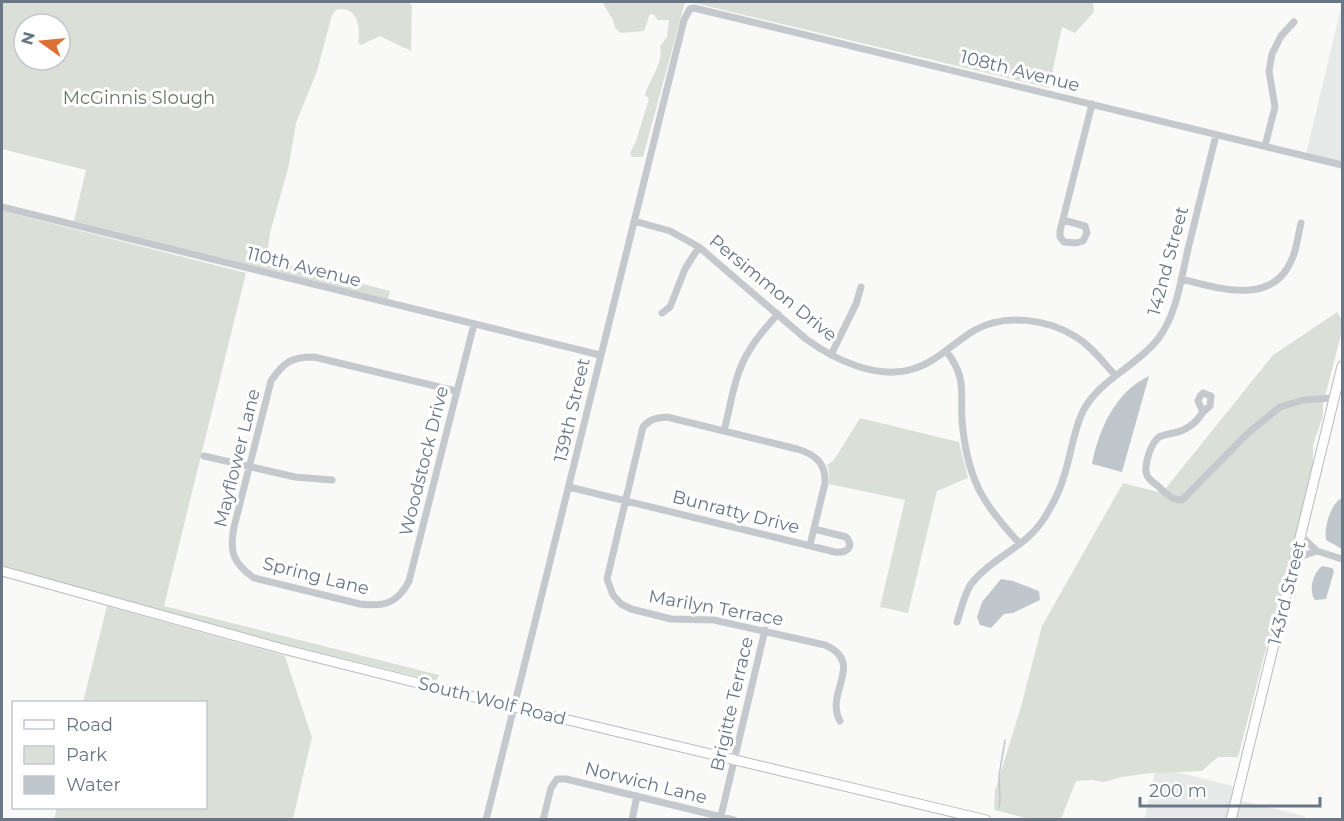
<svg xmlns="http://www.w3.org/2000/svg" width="1344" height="821" font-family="Montserrat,sans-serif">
<rect width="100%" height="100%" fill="#f9f9f7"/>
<path fill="#e7e8e8" d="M1342 4V163L1306 154Z
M1156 767 1237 787 1229 819 1144 820Z
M1238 800 1305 816 1304 819 1233 820Z"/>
<path fill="#dae0d8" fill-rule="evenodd" d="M2 2H408L412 6 411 51 380 36 361 45 358 42C361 26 357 5 336 10L332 15 317 71 296 123 289 165 270 233 268 248 285 264 390 291 388 299 74 221 86 170 2 149ZM24 24H60V60H24Z
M602 2H685L643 157H632L630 153 636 141 649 99 645 95C649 79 664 64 660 46L667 37 669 20H658L654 15 650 14 644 31 621 33 615 28 613 20Z
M690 2H1093L1094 12 1075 33 1062 27 1049 88Z
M2 211 246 273 164 606 439 675 436 681 208 625 2 566Z
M1337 312 1342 320V331L1323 404V416L1313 445V467L1238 757H1218L1202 771 1150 773 1122 777 1104 782 1092 780 1076 781 1061 819H1030L994 810 995 791 1020 710 1042 626 1123 483 1162 493 1273 355Z
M860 418 959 442 968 478 937 491 908 613 880 607 905 500 829 484V473L827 465 834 460Z
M107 606 285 656 312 737 293 819H54L57 808H206V702H83Z"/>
<path fill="#bfc7cd" d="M1149 376 1122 472 1092 464C1099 429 1115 392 1149 376Z
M1340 499 1342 500V549L1326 540C1324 528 1330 506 1340 499Z
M1322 566 1332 568 1334 571 1326 599 1315 600C1308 591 1313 573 1322 566Z
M1001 579 1013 581 1039 591 1040 600 1013 613 1004 614 991 628 980 625 977 617 982 602Z"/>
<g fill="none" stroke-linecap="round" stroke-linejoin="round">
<path stroke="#bfc7cd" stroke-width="1.5" d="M999 808 1000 799 999 776 1005 740"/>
<defs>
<path id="secondary" d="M2 571 283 649 514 707 986 820
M1231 820 1342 366"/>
</defs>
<use href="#secondary" stroke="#b7bbc0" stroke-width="11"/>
<path stroke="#c5c8cc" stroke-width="7" d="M1265 146 1275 107 1269 71 1272 54 1281 36 1294 22
M2 207 600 355
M1063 220 1085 226 1087 233 1083 241 1076 243 1064 242 1060 237V231L1092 104
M634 221 670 231 699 247 806 339C835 360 877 380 913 369 937 362 954 342 975 330 1004 313 1048 319 1076 337 1091 346 1103 362 1115 375
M1181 279C1217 288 1273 307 1292 259 1297 248 1298 235 1301 223
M662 313 670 307 685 269 699 247
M946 351C970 381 958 397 963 430 969 483 985 506 1020 544
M831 355 856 304 861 287
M456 391 314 357C291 357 284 362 271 381L234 527C229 552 233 563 254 578L360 604C384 607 398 603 409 581L474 324
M1203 412 1210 406 1211 396 1203 393 1200 396 1198 401 1203 412C1196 423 1186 431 1173 433 1169 434 1163 435 1159 437 1151 443 1145 462 1146 472 1147 479 1153 482 1158 486 1165 493 1172 500 1182 500L1248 433 1280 407 1303 400 1334 398
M724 431C731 405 734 374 749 351 757 337 767 326 778 314
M204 456 295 477 332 480
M569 487 835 552C846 553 855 548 846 537L814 529
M1301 536 1317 551 1342 559
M810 545 825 483C826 463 815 454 797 449L667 417C656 418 650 419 643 427L607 579 613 595 621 604 631 609 671 619 714 620 825 645C866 663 824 692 840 721
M1296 558 1317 551
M957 622C961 610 964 595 971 584 992 557 1027 547 1045 517 1053 504 1060 491 1064 476 1071 455 1073 432 1083 411 1100 379 1136 367 1158 339 1177 314 1181 279 1188 249 1197 211 1207 173 1216 135
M486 820 684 20 690 9 694 8 1342 165
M543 820 551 788 557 779H566L734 820
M632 820 637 796
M720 820 765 630"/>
<use href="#secondary" stroke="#fff" stroke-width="9"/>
</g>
<g text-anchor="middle" stroke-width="6" stroke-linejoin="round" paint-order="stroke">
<g font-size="18" fill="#697686" stroke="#fff">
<text transform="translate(1020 71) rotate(14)" y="6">108th Avenue</text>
<text transform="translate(1168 261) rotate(-75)" y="6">142nd Street</text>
<text transform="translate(304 267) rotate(14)" y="6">110th Avenue</text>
<text transform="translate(773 288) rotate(39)" y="6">Persimmon Drive</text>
<text transform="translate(572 410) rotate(-77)" y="6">139th Street</text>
<text transform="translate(237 458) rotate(-76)" y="6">Mayflower Lane</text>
<text transform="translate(424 461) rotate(-76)" y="6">Woodstock Drive</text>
<text transform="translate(736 512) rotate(14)" y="6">Bunratty Drive</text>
<text transform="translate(316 576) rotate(14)" y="6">Spring Lane</text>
<text transform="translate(1287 593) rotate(-76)" y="6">143rd Street</text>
<text transform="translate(716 608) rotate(10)" y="6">Marilyn Terrace</text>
<text transform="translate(492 701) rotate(14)" y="6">South Wolf Road</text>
<text transform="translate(732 704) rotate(-77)" y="6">Brigitte Terrace</text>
<text transform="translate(646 783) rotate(14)" y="6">Norwich Lane</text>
</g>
<g font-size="18" fill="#657964" stroke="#fff">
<text x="139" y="104">McGinnis Slough</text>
</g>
</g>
<rect width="1344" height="821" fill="none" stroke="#697686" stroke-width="6"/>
<rect x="12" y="701" width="195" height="108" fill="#ffffff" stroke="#c3c8cf" stroke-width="1.5"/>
<rect x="24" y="720" width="30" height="9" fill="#ffffff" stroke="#c3c8cf" stroke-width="1.5"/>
<text x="66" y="731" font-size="18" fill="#697686">Road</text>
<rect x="24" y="746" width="30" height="18" fill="#dae0d8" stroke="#c3c8cf" stroke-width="1.5"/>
<text x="66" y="761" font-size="18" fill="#697686">Park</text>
<rect x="24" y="776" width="30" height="18" fill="#bfc7cd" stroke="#c3c8cf" stroke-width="1.5"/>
<text x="66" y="791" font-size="18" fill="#697686">Water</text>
<g transform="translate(42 42) rotate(285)"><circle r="28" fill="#ffffff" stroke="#c3c8cf" stroke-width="1.5"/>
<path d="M0-4.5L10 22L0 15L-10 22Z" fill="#dc7033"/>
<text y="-9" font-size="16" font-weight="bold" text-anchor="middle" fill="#697686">N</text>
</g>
<path d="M1140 797v9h180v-9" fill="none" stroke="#697686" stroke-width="3"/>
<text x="1149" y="797" font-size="18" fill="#697686" stroke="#ffffff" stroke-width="4.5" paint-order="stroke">200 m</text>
</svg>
